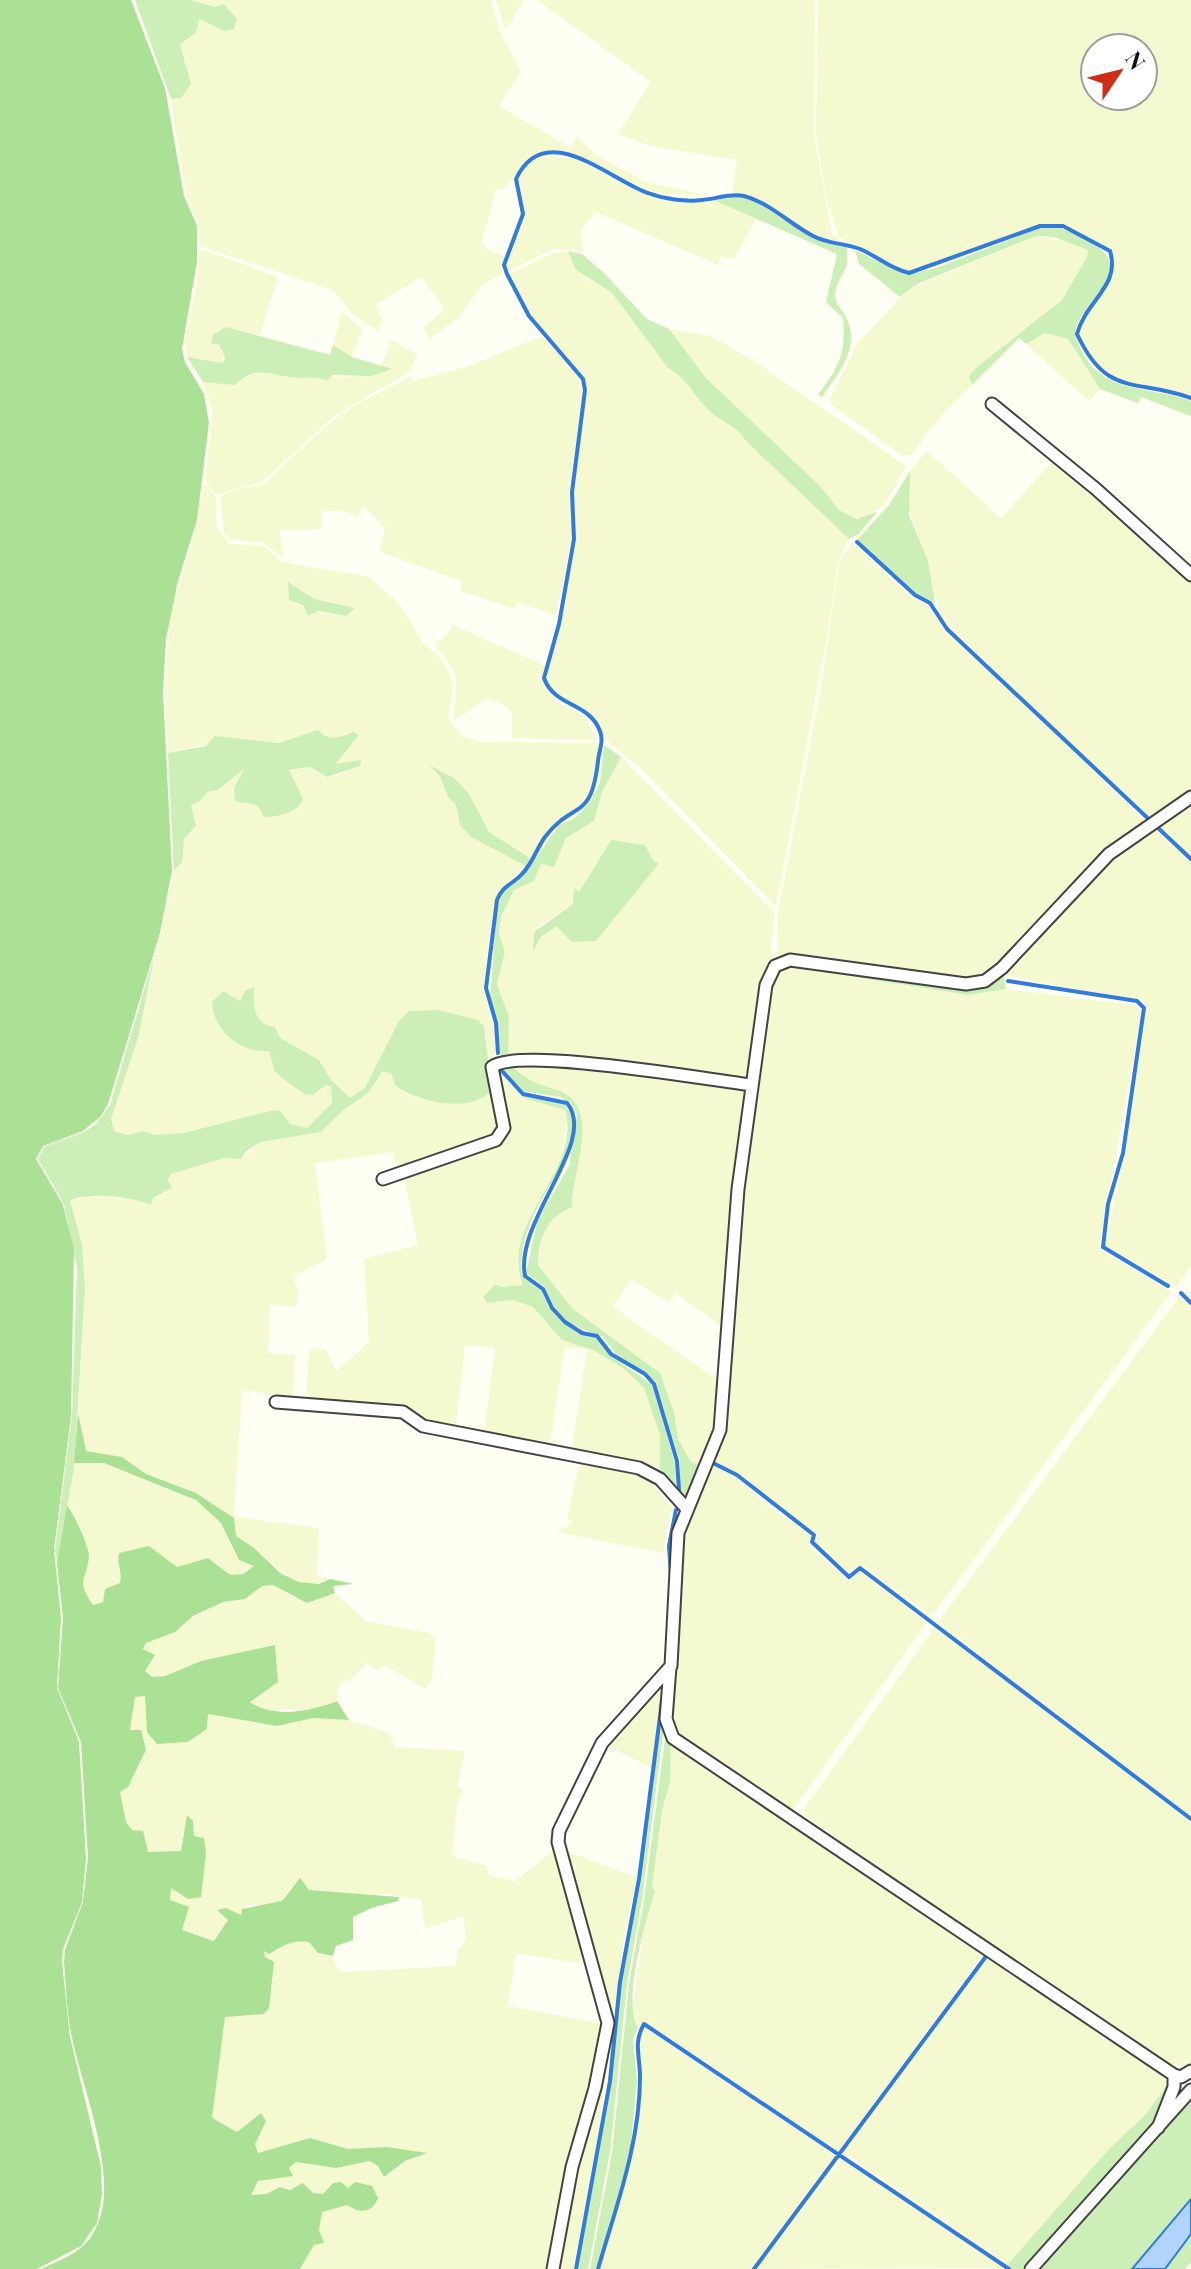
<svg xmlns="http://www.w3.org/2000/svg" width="1191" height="2269" font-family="'Playfair Display',serif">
<rect width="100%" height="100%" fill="#fffff3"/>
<path fill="#f5f9cf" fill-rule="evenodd" d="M190 0H491L499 29 521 72 499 106 571 148 577 136 596 155 646 182 711 196 653 193 576 155 555 150 536 153 522 164 508 186 496 190 481 245 503 257V273L482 285 459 317 430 339 423 328 445 309 421 277 376 305 383 320 378 331 353 315 333 290 200 246 199 226 186 194 171 99 181 98 188 65 179 44 196 33 199 18 215 28V7Z
M496 0H524L506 29 504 26Z
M537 0H815L814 137 832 234 845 244 815 235 761 201 732 193 737 160 652 146 618 134 651 82Z
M818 0H1191V397L1116 380 1098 369 1078 334 1084 314 1108 286 1115 262 1111 250 1063 225 1029 228 909 272 897 269 839 237 827 201 816 135ZM1095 48H1143V96H1095Z
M545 155 577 159 645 194 666 200 711 199 756 219 734 259 721 256 718 265 596 212 581 229 583 251 553 249 509 271 507 263 525 220 519 177 526 164Z
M1036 236 1068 241 1088 250 1087 257 1062 300 969 376 972 385 939 418 911 455 903 456 832 405 830 399 857 344 908 290Z
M200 249 278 277 260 335 235 329 215 344 222 350 224 363 187 357 185 341 196 290Z
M568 251 587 278 612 293 668 368 681 374 705 407 741 432 746 441 849 539 838 561 827 636 776 907 644 771 605 739 588 711 555 694 546 678 560 624 575 539 573 492 587 390 585 379 530 315 509 274 554 253Z
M342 312 363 329 352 357 333 345Z
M669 329 711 336 751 359 906 466 887 502 863 520 839 510 819 485 706 378Z
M1045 333 1068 339 1100 389 1089 401 1026 344Z
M542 336 579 377 584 397 570 477 573 531 556 615 517 602 515 609 461 591V581L380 552 385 528 364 505 357 516 342 511H322L321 529 279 530 284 558 263 543 230 539 224 533 220 497 228 492 264 484 326 426 355 405 412 376 414 381 469 366Z
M391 340 418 355 409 372 334 416 262 482 218 494 211 490 205 478 213 414 203 382 242 378 265 370 296 378 371 376 390 368 381 367Z
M927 451 1001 518 1053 461 1092 491 1191 582V791L1149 819 942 619 907 499 910 471Z
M204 483 216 497V525L229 544 263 546 282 562 369 577 401 606 423 643 440 657 449 672 453 690 448 719 464 737 481 742 599 743 597 780 585 803 558 820 530 858 489 832 454 778 431 766 440 776 448 797 456 805 458 817 471 837 526 866 500 889 491 920 484 987 495 1032 496 1060 490 1064 486 1033 392 1035 365 1088 350 1098 331 1080 319 1060 280 1038 258 1018 252 1005 253 997 240 1001 223 991 213 1013 225 1032 236 1043 269 1051 274 1070 304 1094 320 1091 326 1085 331 1087 332 1103 307 1128 290 1124 280 1111 274 1110 184 1133 155 1135 144 1131 127 1135 114 1131 111 1119 138 1038 174 871 182 862 184 839 194 832 191 805 200 801 207 792 218 790 246 767 250 800 284 815 300 807 289 771 310 767 321 775 334 777 360 766V760L336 765 355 740 353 732 337 739 323 735 262 744 231 738 168 753 165 692 170 618 198 521ZM288 583 314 599 354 608 346 616 312 611 290 600Z
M852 543 912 598 927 605 943 629 988 667 1146 822 1120 840 988 974 972 981 777 962 778 912 819 699 840 561Z
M452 625 546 666 544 685 549 694 560 704 583 714 597 740 512 738V713L500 702 485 699 454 721 456 677 447 659 434 645 449 633Z
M621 757 775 913 771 945 774 965 748 1082 508 1057 506 1038 510 1025 497 984 505 952 499 934 507 898 514 890 534 881 541 864 554 867 566 838 594 821 602 792ZM611 840 645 845 654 862 547 930 534 950 538 926 573 904 575 889 579 892Z
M1191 802V855L1157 823Z
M1153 827 1191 861V1266L1177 1286 1105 1246 1125 1154 1146 1009 1144 1002 999 974 1113 856Z
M786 966 968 995 1006 989 1134 1005 1142 1012 1099 1249 1171 1292 932 1616 863 1565 849 1574 814 1542 816 1535 775 1506 743 1476 712 1461 723 1431 741 1189 771 982Z
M537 1062 747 1088 725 1329 675 1293 670 1302 631 1280 613 1307 719 1381 718 1421 705 1465 693 1463 678 1439 674 1412 660 1373 573 1309 538 1265 542 1234 561 1212 572 1207 582 1114 564 1093 529 1081 511 1063Z
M499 1070 519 1095 563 1107 567 1120 561 1161 525 1229 517 1267 523 1285 500 1287 487 1303 513 1300 533 1307 562 1340 593 1350 623 1368 644 1388 660 1435V1468L572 1448 587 1349 565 1348 550 1442 484 1433 495 1348 465 1345 456 1426 306 1400 309 1350 325 1349 337 1371 369 1342 364 1259 418 1245 404 1176 502 1139 495 1072Z
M382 1072 391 1073 417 1098 457 1103 480 1100 492 1089 499 1113 498 1130 493 1136 399 1169 392 1152 315 1163 327 1259 293 1276 299 1294 296 1307 270 1304 268 1353 295 1355 293 1397 242 1390 234 1517 319 1528 317 1576 330 1579 311 1585 299 1582 268 1564 254 1548 235 1536 234 1518 205 1498 146 1474 122 1457 86 1451 78 1413 85 1288 82 1244 70 1201 91 1195 140 1200 151 1205 157 1195 168 1193 171 1174 224 1158 241 1159 261 1142 321 1132 341 1112 368 1093Z
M1180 1296 1191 1306V1816L938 1622Z
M74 1463H104L196 1500 221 1523 235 1554 254 1565 243 1574 230 1575 208 1558 176 1567 149 1547 134 1550 120 1583 106 1589 103 1602 93 1605 86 1594 82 1576 90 1559 88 1547 74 1513 67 1506Z
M579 1464 641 1475 650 1480 672 1508 663 1553 557 1532 573 1523 567 1520Z
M712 1465 737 1477 772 1509 811 1536 809 1545 848 1580 860 1571 928 1621 792 1811 675 1734 671 1723 682 1532Z
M273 1585 295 1598H326L335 1593 366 1621 430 1633 436 1639 431 1683 424 1689 386 1665 377 1670 366 1663 350 1681H340L337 1701 314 1709 261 1710 250 1701 268 1690 262 1650 201 1661 165 1676 152 1677 145 1672 146 1643 223 1602 245 1599 262 1586Z
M936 1626 1191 1822V2063L1186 2067 1164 2062 875 1868 804 1814 805 1807Z
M662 1684 652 1768 610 1747Z
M145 1696 147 1732 188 1742 207 1729 208 1714 277 1726 313 1718 349 1720 389 1733 395 1747 465 1751 457 1786 463 1791 457 1805 452 1856 487 1866 488 1874 514 1882 556 1848 586 1949 579 1963 516 1953 508 2006 603 2024V2042L548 2269H300L314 2245 322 2212 347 2205 355 2211 367 2185 331 2189 323 2194 280 2187 266 2194 250 2195 258 2181 292 2175 289 2168 296 2162 336 2168 370 2161 391 2174 406 2161 426 2154 387 2147 348 2149 310 2138 258 2153 255 2144 261 2113 237 2132 212 2118 225 2017 268 1998 273 1980 264 1951 276 1950 287 1942H309L318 1953 333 1956 337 1968 343 1972 456 1966 458 1950 466 1940 463 1916 425 1929 421 1900 387 1894 337 1895 291 1886 282 1901 273 1904 247 1905 242 1915 226 1908 218 1911 228 1919 215 1941 182 1930 183 1919 170 1900 171 1887 194 1836 193 1821 183 1831 181 1851 148 1852 126 1822 123 1809 120 1791 128 1787 146 1750 130 1730 135 1697Z
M671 1741 985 1952 838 2152 645 2021 638 2028 632 2016 656 1842 669 1782Z
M565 1850 637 1878 624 1940 596 2148 573 2269H556L607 2042 586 1927Z
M990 1954 1163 2074 1167 2085 1145 2115 1109 2149 1008 2264 845 2153Z
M645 2028 838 2157 752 2269H600L631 2165 640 2111 638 2039Z
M843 2158 1004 2268 757 2269Z"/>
<path fill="#cbefb7" d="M135 0H190L215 7 224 4 237 19 234 29 224 31 199 19 196 33 180 44 191 84 181 98 171 99Z
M730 196C775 199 802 241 847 247 850 276 837 274 835 295 835 304 842 309 846 317 861 348 839 372 822 397L818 395C839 366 846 355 843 318L826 302 837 254 711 199Z
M1039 228C1057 225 1071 231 1087 240 1144 272 1081 296 1075 333 1093 397 1141 383 1191 401V416L1141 397 1138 403 1100 389 1068 339 1045 333 1026 344 1019 338 972 385 969 376 976 368 1062 300 1087 257 1088 250 1054 237 1036 236 917 284 900 297 859 264 855 250 906 275 936 268Z
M568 251 582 254 604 273 647 319 669 329 706 378 819 485 839 510 857 519 877 512 859 534 849 539 746 441C739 427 724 423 712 413 695 399 688 378 668 368L612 293 575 269Z
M226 327 330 355 333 345 352 357 392 369 371 376 332 375 328 381C314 374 305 380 290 377 268 374 254 365 235 385L203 382 187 357 223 363 225 357 219 345 211 343 213 335Z
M910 471 909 515 928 561 935 603 916 593 857 540 889 505Z
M288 582 314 599 355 608 346 616 319 611 308 616 303 605 289 600Z
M318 730C329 742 340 738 353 732L359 735 336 764 361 760 360 766 327 777 310 767 289 770 303 799C297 814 279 816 264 817 256 798 250 806 235 801L234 788 245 768 218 790 207 792 200 801 191 805 196 826 184 839 182 862 174 871 168 753 206 746 215 736 279 743Z
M604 745 621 757 602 792 594 821 566 838 554 867 541 864 534 881 514 890 501 917 499 934 505 952 497 984 509 1017 508 1057 501 1058 498 1029 490 997 497 910 503 892 523 876 559 825 575 818 591 801 600 782Z
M429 765 454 778 469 794 489 832 530 858 526 866 471 837 460 825 456 805 448 797 440 776Z
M611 840 645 845 654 862 659 863 596 941 572 942 556 926 541 937 533 952 534 932 573 904 574 888 579 892Z
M155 954 138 1038 111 1119 114 1131 127 1135 144 1131 155 1135 184 1133 274 1110 280 1111 290 1124 307 1128 332 1103 331 1087 326 1085 313 1095 304 1094 281 1077 274 1070 269 1051C241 1054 213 1030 212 1002L223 991 240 1001 245 991 254 987C253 1005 253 1024 275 1027L280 1038 319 1060 331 1080 350 1098 365 1088 399 1021 409 1011 438 1010 478 1020 484 1027 492 1089C475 1115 416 1102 395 1085L391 1073 382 1072 368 1093 341 1112 321 1132 261 1142 245 1152 241 1159 224 1158 171 1174 168 1180 172 1188 153 1198 151 1205C134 1197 87 1191 70 1201L82 1244 85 1288 74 1468 57 1563 55 1550 72 1416 77 1268 64 1204 38 1159 44 1147 84 1132 96 1124 110 1105Z
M786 966 976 990 987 986 999 974 1004 977 1006 989 968 995Z
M503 1063H511C523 1080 538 1084 557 1090 604 1106 571 1172 572 1207 546 1219 538 1238 538 1265L573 1309 660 1373 674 1412 678 1439 692 1463 705 1465 687 1499 680 1494V1461L655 1381 615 1353 603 1337 570 1324 555 1310 544 1286 526 1273 537 1222 569 1166 577 1114 571 1103 560 1097 523 1091 503 1070Z
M514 1088 530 1098 563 1103C578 1115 572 1144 566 1161 563 1169 556 1175 552 1182 535 1209 518 1243 522 1275L540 1288 548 1306 562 1321 577 1333 595 1337 611 1356 652 1384 675 1463 676 1491 660 1468V1435L644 1388 623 1368 593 1350 562 1340 533 1307 513 1300 487 1303 483 1297 495 1284 501 1287 523 1285C498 1221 583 1172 565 1110L524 1098Z
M665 1687V1719L642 1900 627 1984 610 2152 588 2269H576L611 2081 621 1982 640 1879Z
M665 1739 671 1741 670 1782 662 1811 652 1886 655 1892C645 1922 622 2001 638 2028L633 2039 637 2080 630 2153 596 2269H590L612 2153 629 1984 644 1900Z
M1167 2085 1165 2102 1153 2128 1027 2269H1010L1008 2264 1109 2149 1145 2115Z
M1191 2096V2199L1132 2269H1036Z
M1191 2234V2262L1185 2269H1165Z"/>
<path fill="#aae194" d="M0 0H131L165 88 184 196 197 226V262L182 349 185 362 204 394 209 423 197 520 178 581 166 639 163 692 172 871 160 933 108 1104 101 1116 83 1131 43 1146 36 1159 63 1205 74 1249 71 1416 54 1550 61 1618 57 1688 79 1742 86 1858 82 1902 63 1949 62 1962 70 2037 101 2167 102 2195 97 2223 81 2246 37 2269H0Z
M78 1413 86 1451 122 1457 146 1474 196 1493 234 1518 236 1536 254 1548 280 1573 299 1582 319 1584 330 1579 354 1584 333 1586 335 1593 307 1603 273 1585 262 1586 245 1599 223 1602 193 1616 175 1632 146 1643 143 1649 155 1655 145 1671 152 1677 165 1676 201 1661 275 1645 278 1682 250 1702C273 1719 312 1711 337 1701L349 1720 313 1718 277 1726 208 1714 207 1729 188 1742 157 1744 147 1732 145 1696 135 1697 130 1730H141L146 1750 128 1787 120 1792 126 1822 132 1830 143 1831 148 1852 181 1851 187 1815 193 1821 194 1836 204 1838 206 1853 201 1897 188 1899 171 1888 170 1900 189 1907 182 1930 214 1941 228 1920 217 1910 226 1908 241 1915 242 1909 282 1901 300 1878 309 1890 399 1897 398 1901 371 1908 353 1917V1940L336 1946 333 1956 318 1953 309 1942C290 1940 285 1945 269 1954L264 1951 265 1957 274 1962 269 2008 264 2014 225 2017 212 2118 237 2132 261 2113 266 2121 255 2144 258 2153 310 2138 348 2149 387 2147 427 2153 405 2161 384 2177 378 2166 370 2161 336 2168 296 2162 289 2168 293 2176 258 2181 251 2195 266 2194 280 2187 290 2190 303 2183 313 2193 323 2194 333 2183 341 2182 348 2188 355 2182 372 2186 378 2198C372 2213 360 2214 347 2205L322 2212 319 2230 324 2243 314 2245 300 2269H41C60 2260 81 2253 92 2235 124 2188 84 2094 73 2042 67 2016 66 1988 64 1962L65 1950 83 1902 88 1858 81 1742 58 1688 63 1618 57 1563 67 1506C73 1511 91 1550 89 1558 86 1580 76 1581 93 1605L103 1602 105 1589 120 1583C123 1571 116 1564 119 1553L149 1546 177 1567 208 1558 230 1575 243 1574 254 1566 239 1560 221 1523 196 1500 104 1463H74Z"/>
<path fill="#b1d4fd" stroke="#307bdc" stroke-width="2" d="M1191 2199V2234L1165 2269H1132Z"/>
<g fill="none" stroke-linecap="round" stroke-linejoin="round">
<path stroke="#307bdc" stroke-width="4" d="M857 542 915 595 930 603 947 629 1191 859
M1008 981 1137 1001 1144 1008 1123 1153 1108 1204 1103 1247 1168 1286
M498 1053 496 1023 486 988 497 900C502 886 513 884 522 874 532 864 537 848 545 837 574 799 591 823 598 761 599 750 604 742 600 731 589 702 554 707 544 678L559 624 574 539 572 492 585 390 583 379 529 316 507 274 504 265 523 214 516 179C545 117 610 180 648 193 664 199 685 202 702 200 716 199 730 193 744 196 770 203 790 224 813 236 828 244 844 243 860 249 877 256 890 269 909 273L1040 226H1063L1110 251C1121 286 1086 300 1077 334 1107 398 1134 378 1191 398
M502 1071 523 1094 567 1103C599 1142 514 1220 525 1276L543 1289 552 1308 565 1322 582 1333 597 1336 611 1354 645 1374 654 1384 677 1461 679 1490
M1181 1293 1191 1303
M713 1463 737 1475 814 1535 812 1542 849 1577 860 1568 1191 1819
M671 1575 669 1546 676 1510
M576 2269 610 2081 620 1982 639 1879 662 1701
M598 2269C616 2206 640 2144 640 2077 640 2056 633 2043 644 2024L1009 2269
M754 2269 987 1955"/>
<defs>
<path id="street" d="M992 404 1096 489 1191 575
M383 1179 496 1140 504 1128 492 1067C517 1046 709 1080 752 1085
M276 1402 403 1412 423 1426 639 1468 660 1479 686 1508
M670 1667 666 1719 673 1738 1174 2075V2087L1158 2128
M1174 2075 1181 2077 1191 2071
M553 2269 572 2167 595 2088 608 2023 558 1842 559 1831 602 1743 671 1666 678 1533 720 1430 738 1189 766 985 775 966 790 960 966 984 985 981 1002 968 1109 854 1191 797
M1031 2269 1191 2090"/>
</defs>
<use href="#street" stroke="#434343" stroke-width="15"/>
<use href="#street" stroke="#fff" stroke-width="11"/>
</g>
<g transform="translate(1119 72) rotate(55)"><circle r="38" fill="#ffffff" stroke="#9f9f9f" stroke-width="2"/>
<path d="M0-6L14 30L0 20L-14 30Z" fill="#d02d17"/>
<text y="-12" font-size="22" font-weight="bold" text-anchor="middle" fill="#101010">N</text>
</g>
</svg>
